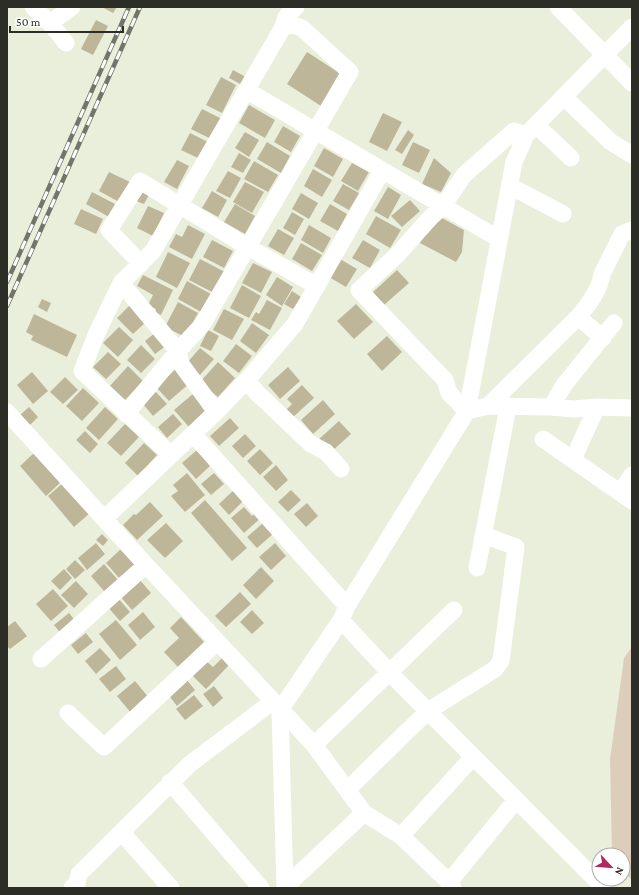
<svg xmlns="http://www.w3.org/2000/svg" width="639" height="895" font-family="'Crimson Pro',serif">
<rect width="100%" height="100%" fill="#eaefdc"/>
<path fill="#ddcebc" d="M632 647V880L623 871V855H612L610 759 624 658Z"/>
<path fill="#bdb699" d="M102 7H117L113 13Z
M96 20 108 26 93 55 81 49Z
M307 52 341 74 321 106 287 84Z
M233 70 246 77 242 85 229 78Z
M221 77 236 85 222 113 206 105Z
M249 105 275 120 265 138 239 123Z
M202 109 222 119 211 139 191 129Z
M383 113 402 122 387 151 369 142Z
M283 126 300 136 291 152 274 142Z
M408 130 414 135 402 154 395 150Z
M245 132 259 140 249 157 235 148Z
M190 133 208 142 200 159 181 150Z
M267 142 290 156 281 173 257 159Z
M413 142 430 150 419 173 402 165Z
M324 148 343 159 333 177 314 166Z
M239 153 251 160 243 173 231 167Z
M434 158 451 173 441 192 422 184Z
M177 160 189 166 177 189 164 182Z
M254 161 278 175 268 192 244 179Z
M352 163 369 172 358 191 341 181Z
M313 169 332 180 322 197 304 186Z
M228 171 241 178 230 198 216 191Z
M109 172 130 182 119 202 99 191Z
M245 182 264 192 252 213 233 202Z
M343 184 359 193 349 210 333 201Z
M388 187 401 195 388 219 374 211Z
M141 191 149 195 144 204 136 201Z
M212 191 227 200 218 217 202 208Z
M92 192 115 204 109 217 86 204Z
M301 193 318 203 309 219 292 209Z
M410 200 420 211 402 227 391 216Z
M235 204 255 216 245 234 224 222Z
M330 204 347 214 338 231 320 221Z
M148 206 164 213 153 236 137 228Z
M81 209 103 219 96 234 74 224Z
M292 212 304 219 295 235 283 228Z
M376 216 401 230 390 248 366 234Z
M440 217 464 230 462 252 456 262 420 243 430 223Z
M188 225 205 234 192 259 169 247 176 234 182 237Z
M309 225 331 238 323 253 301 240Z
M278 229 294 238 284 255 268 246Z
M212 240 233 251 224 268 203 257Z
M363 240 380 250 370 268 352 258Z
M301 243 322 255 312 271 292 259Z
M168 252 190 263 177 288 156 277Z
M200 259 225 272 214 293 189 280Z
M340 259 357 269 346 287 329 277Z
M253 263 272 272 261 293 242 283Z
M397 270 409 283 384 305 373 292Z
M143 275 173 290 161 315 155 312 156 309 148 305 153 295 137 286Z
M277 277 293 287 282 306 266 295Z
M187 281 211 294 201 312 178 299Z
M242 285 261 296 249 318 230 308Z
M292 291 301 297 293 309 284 304Z
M42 299 51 303 47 312 38 307Z
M267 300 282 308 270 330 251 320 256 312 259 314Z
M178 302 198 313 185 337 165 327Z
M356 304 373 322 354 339 337 321Z
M130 305 147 321 133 334 117 318Z
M224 309 244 319 232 340 213 330Z
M34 314 77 335 67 357 31 340 33 336 26 332Z
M252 323 269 335 256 353 240 341Z
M119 327 133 340 118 357 103 343Z
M208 330 219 336 211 351 200 346Z
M156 332 167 345 155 354 145 341Z
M387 336 402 352 382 371 367 354Z
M236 344 252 356 239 373 223 361Z
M141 345 155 359 141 373 127 360Z
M200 348 214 359 200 375 186 364Z
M108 352 121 364 106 379 93 367Z
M218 362 235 378 218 397 200 382Z
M128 366 143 381 124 401 109 387Z
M288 367 300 381 280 399 268 385Z
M177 368 190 383 169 401 156 387Z
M32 372 48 391 33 404 17 385Z
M65 377 78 390 63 404 50 392Z
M302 385 314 398 292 418 286 410 292 404 287 399Z
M83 388 99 403 82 421 66 406Z
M156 392 167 404 153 416 143 404Z
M194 393 208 410 189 427 174 410Z
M323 400 335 414 313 434 301 420Z
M29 407 38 417 28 427 19 416Z
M105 407 118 419 99 440 86 428Z
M173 414 182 424 167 438 158 427Z
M230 418 239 428 219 446 210 436Z
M339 421 351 434 331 452 319 439Z
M125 424 139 437 121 456 107 443Z
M85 431 98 444 90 453 76 440Z
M245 434 256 446 243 458 232 446Z
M144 443 157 455 138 476 125 463Z
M260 449 273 463 260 475 247 461Z
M197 450 210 466 196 479 182 463Z
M35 452 61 482 46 496 20 466Z
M276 465 288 480 276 491 263 477Z
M187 473 205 495 185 512 171 496 178 491 173 485Z
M214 473 224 484 211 495 201 484Z
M64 482 90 513 74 527 48 496Z
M235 489 244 500 229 515 219 504Z
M291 490 301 500 288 512 278 502Z
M205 500 247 548 232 561 191 513Z
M150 502 163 516 137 540 123 525 134 514 136 515Z
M307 503 318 516 306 527 294 514Z
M244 507 252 516 257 511 262 517 244 533 231 518Z
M166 523 183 541 165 558 147 540Z
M263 523 273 534 257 548 247 537Z
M102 534 108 540 103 546 96 540Z
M96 543 105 554 87 570 78 558Z
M275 543 286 556 271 570 259 557Z
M122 548 136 564 119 578 106 563Z
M75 560 85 570 75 579 66 569Z
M104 564 118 580 104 591 91 576Z
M261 567 274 581 256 599 243 585Z
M64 569 72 578 60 590 51 581Z
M139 579 151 593 132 610 120 596Z
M76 581 88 594 74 608 61 595Z
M53 589 68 606 51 621 36 604Z
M240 592 251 604 226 627 215 616Z
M117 597 130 612 120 621 107 606Z
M252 610 264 623 252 634 240 622Z
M143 612 155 627 140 640 128 625Z
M69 613 77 623 62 635 54 625Z
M181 617 204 642 178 667 164 652 179 638 170 628Z
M116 620 137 645 120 660 99 634Z
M15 621 27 636 10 649 7 646V627Z
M86 633 93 642 78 654 71 645Z
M100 648 111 660 96 674 85 661Z
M223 657 230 664 206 689 192 675 206 661 213 667Z
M116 666 126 679 110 692 99 679Z
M186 679 195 690 177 706 168 694Z
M135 681 149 698 131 713 117 696Z
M214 686 223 698 213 707 203 694Z
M194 695 203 706 185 720 176 709Z"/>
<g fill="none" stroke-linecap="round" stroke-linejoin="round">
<path stroke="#fff" stroke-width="17" d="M33 7 50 23 66 43
M558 7 632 83
M50 23 72 7
M283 27 286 17 296 7
M246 90 499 239
M564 97 611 142 632 155
M536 125 571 158
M526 135 514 131 464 175 443 206 431 217 397 255 359 290 445 380 449 393 467 411 488 406 551 407 574 409 597 407 632 408
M510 186 563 214
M141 264 109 230 140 181 248 247 317 286
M121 283 178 351 181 364 216 412
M578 317 603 338
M247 380 257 393 311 444 326 452 341 469
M488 406 578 317C588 305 600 290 602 274L622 234 632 230
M551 407 564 385 614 323
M7 412 146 565 314 745 364 813 401 836 449 882 453 888
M126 414 178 351 202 325 350 72 302 28 293 25 283 27 153 251 121 283 96 335 82 371 170 454
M193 434 347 606
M543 439 632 501
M573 459 597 407
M620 493 632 475
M104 519 216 412 247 380 295 324 382 171
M477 568 508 407
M341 620 389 672 604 888
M41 659 146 565
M68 713 104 747 217 642
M314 745 454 610
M170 782 261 888
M348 789 428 711 495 669 501 661 516 547 484 535
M122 833 171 888
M401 836 473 757
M449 882 516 800
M285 887 364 813
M72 888 77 883 79 874 190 764 272 702
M285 888 280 710 341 620 347 606 467 411 514 162 526 135 632 27"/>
<defs>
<path id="rail" d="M7 282 129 7
M7 306 140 7"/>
</defs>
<use href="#rail" stroke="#727569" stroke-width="4.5"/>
<use href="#rail" stroke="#fff" stroke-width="3" stroke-dasharray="9" stroke-linecap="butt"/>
</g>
<rect width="639" height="895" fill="none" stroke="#2b2d26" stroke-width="16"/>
<g transform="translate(611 867) rotate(116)"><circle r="19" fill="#ffffff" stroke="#aaaba8"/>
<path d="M0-3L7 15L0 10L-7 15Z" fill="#b22660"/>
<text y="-6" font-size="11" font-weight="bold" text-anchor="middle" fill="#2b2d26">N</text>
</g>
<path d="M10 26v6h113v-6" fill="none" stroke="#2b2d26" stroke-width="2"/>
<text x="16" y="26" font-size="12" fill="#2b2d26" stroke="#ffffff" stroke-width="3" paint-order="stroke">50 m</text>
</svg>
